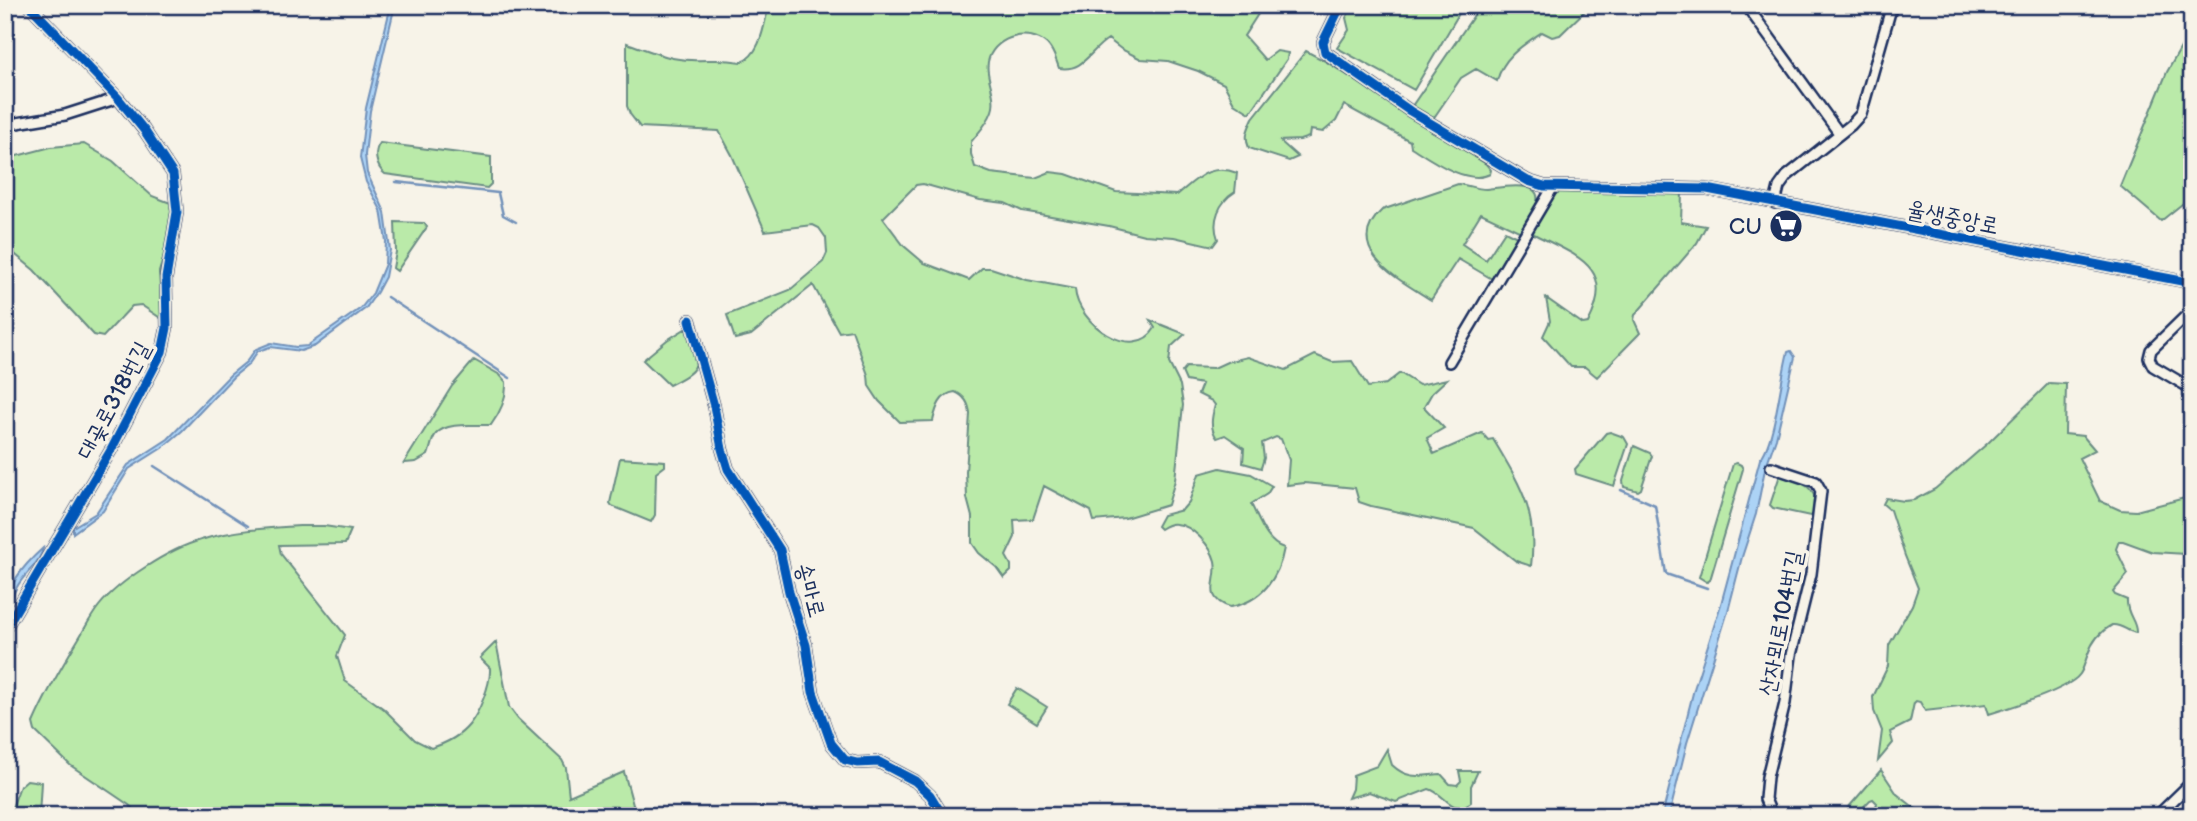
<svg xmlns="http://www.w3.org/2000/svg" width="2197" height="821" font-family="'Balsamiq Sans','Poor Story',sans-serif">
<rect width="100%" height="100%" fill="#f7f3e8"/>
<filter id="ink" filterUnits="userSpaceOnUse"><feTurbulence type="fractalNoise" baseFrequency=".0143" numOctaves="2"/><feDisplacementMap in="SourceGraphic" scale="14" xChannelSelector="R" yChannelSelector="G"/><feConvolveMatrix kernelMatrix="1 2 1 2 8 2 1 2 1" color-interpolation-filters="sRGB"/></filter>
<g filter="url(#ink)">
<path fill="#baeaa9" stroke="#6a8c84" stroke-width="2" d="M769 5H1272L1269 12 1260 11 1244 36 1265 60 1277 51 1288 53 1287 59 1250 113 1234 103 1224 84 1198 71 1168 61 1141 59 1121 49 1108 39C1090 50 1084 72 1059 68 1056 60 1054 51 1047 44 1029 28 997 36 989 58 983 74 998 95 992 111 988 123 979 132 971 142V154L975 167 991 173 1035 178 1050 172 1066 174 1116 192 1177 195C1196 180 1210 162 1237 173L1235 192C1219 202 1211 221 1218 239L1213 246 1174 237 1144 235 1109 226 1022 211 1005 203 980 200 923 184 916 185 883 218 904 246 924 263 969 280 982 268H991L1027 280 1075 289C1077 324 1134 363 1155 328L1150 320 1185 334 1171 347 1169 363 1180 385 1183 405 1175 480 1168 505 1125 518 1094 521 1091 511 1044 486 1033 519 1014 520 1015 537 1006 556 1011 565V571L1004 578 996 567 979 553 972 543V517L967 498 966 472 970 414C969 403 965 396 955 392 940 394 936 408 933 421L900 422 879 401 869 386 868 375 852 330 839 332 813 285 751 335 735 339 727 315 790 290 823 262 827 253 826 238 819 228 813 225 765 231 732 155 719 131 640 127 630 114 627 106V43C648 50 669 60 691 60 710 61 720 58 741 62 761 55 764 24 769 5Z
M1353 5H1464L1414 90 1337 48 1349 30 1346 18Z
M1481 5H1591L1560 35 1552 37 1542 32C1523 45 1503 57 1497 81L1476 69 1461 78 1433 119 1412 106Z
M2192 28V196L2161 221 2120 186 2167 72Z
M1306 51 1325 61 1486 164 1491 170 1490 174C1467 186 1430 159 1411 147L1410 141 1344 105 1336 121 1323 132 1310 130 1309 137 1300 140 1280 141 1298 157 1289 161 1249 148C1244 136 1248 129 1253 118Z
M380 143 491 157V184L487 188 385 174C376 167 373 152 380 143Z
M84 144 113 161 152 196 173 204 170 238 159 272 162 319 141 305 132 306 103 337 94 335 34 270 5 246V159L51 147Z
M1458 184C1467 185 1477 189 1486 189 1497 188 1542 178 1537 202 1535 212 1527 224 1523 233L1481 213 1462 244 1486 260 1505 231 1519 238 1492 279 1458 259 1431 300C1402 281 1339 250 1382 210Z
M1573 189 1682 193 1681 222 1706 226 1697 243 1635 315 1634 320 1640 333 1597 377 1585 367H1571L1543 336 1550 321 1546 298 1583 324 1588 323C1618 266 1574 255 1532 233 1543 210 1544 191 1573 189Z
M395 222 424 223 427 227 397 271 393 268 396 252Z
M685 329 689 332C699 366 703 368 669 385L643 360 667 340Z
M1315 355 1332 362 1352 361 1368 387 1386 384 1400 373 1419 385 1447 379 1432 393 1424 407 1444 428 1427 438 1434 454 1482 433 1488 440 1493 439C1520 485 1538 510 1531 566L1516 561 1474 528 1371 506 1359 502 1355 488 1305 483 1287 485 1289 460 1281 439 1276 437 1262 443 1264 458 1261 468 1243 463 1244 448 1225 435 1217 438C1209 428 1212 416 1215 405L1212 401 1198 394 1202 384 1186 381 1182 372 1186 367 1214 368 1227 362 1248 357 1286 370Z
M474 360 500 375 506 382C507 397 500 413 491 425 476 426 447 421 436 434 431 440 431 448 428 455L416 462 404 463 452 386Z
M2049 383 2066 384 2065 434 2083 436 2095 450 2079 458 2100 501 2120 510 2136 511 2192 496V548L2186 554 2153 552 2123 541H2119L2116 549 2128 574 2113 592 2115 595 2127 600C2126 615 2137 621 2136 633 2127 632 2122 624 2112 625 2101 631 2092 642 2088 654 2085 661 2084 668 2080 674 2069 690 2009 708 1989 714L1986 704 1925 711 1920 702 1916 701 1914 703 1910 722 1890 732 1893 743 1878 761 1882 731 1874 711 1873 697 1888 666 1889 645 1912 605 1918 588 1905 556 1890 510 1883 504 1886 498 1904 501 1914 500 1935 489 1988 443Z
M1610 432 1624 437 1628 444 1614 486 1576 474 1575 469 1606 433Z
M1634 446 1650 453 1652 456 1641 489 1638 491 1624 487 1623 481Z
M620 458 665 461V466L656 473 655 515 651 522 612 506 610 503Z
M1737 463 1741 465 1743 469 1710 580 1707 582 1699 577 1733 464Z
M1220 468 1251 474 1272 486 1267 494 1251 504C1259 519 1266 543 1284 548 1279 577 1262 602 1230 607 1201 597 1219 581 1215 561 1211 546 1192 525 1176 524 1170 523 1165 526 1160 529L1157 526 1163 515 1182 510 1189 502 1199 474Z
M1780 475C1800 480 1823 489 1813 514L1810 516 1773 508 1770 505Z
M301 526H324L351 530 345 544 279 545 281 554 345 635 337 656 345 681 384 709 415 740 431 748C444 744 460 736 469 725 479 713 491 684 490 668L480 658 496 642 509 707 518 719 562 760 566 768 569 796 624 772 636 816H140L129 805 70 765 35 731 33 723C46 693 62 666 79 638 85 628 91 616 99 606 119 581 169 549 201 540 233 530 268 528 301 526Z
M1017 688 1047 707 1037 723 1007 704Z
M1387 749 1392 765C1408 780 1420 776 1441 774L1450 784 1457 785 1461 781 1459 771H1478L1471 786V802C1452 817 1446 794 1429 789L1396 802 1369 792 1348 798 1352 789 1353 775 1377 766Z
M1881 770 1897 794 1925 816H1873L1877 803 1873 799 1870 800 1855 816H1841Z
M27 780 41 782 39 816H9L20 786Z"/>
<path fill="#acd3f6" stroke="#7291b9" stroke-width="2" d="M391 5H395L370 111 365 155 367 173 385 212 390 250 385 277 377 292 366 308 315 346 301 351 270 347 258 351 248 365 233 377 182 431 162 448 129 469 103 511 73 533V527L96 513 128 465 168 439 230 375 246 362 256 349 271 343 296 347 307 346 361 308 373 293 385 264 386 241 381 210 366 182 360 158 366 108Z
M1791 351 1795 357 1776 438 1765 469 1756 514 1742 557 1728 611 1687 743 1669 816H1662L1694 689 1721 604 1760 459C1775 443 1781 376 1788 352Z
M43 548C41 562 24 574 17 587 12 595 9 605 5 614 5 587 23 566 43 548Z"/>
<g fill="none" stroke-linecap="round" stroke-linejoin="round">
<path stroke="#7291b9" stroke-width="2.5" d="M396 182 498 193 503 215 516 222
M387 297 510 378
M154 466 248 526
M1621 490 1655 505 1666 574 1707 588"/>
<defs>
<path id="minor" d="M1341 5 1323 42 1325 52 1410 111 1528 181 1544 186 1707 189 2192 283
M1746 5 1839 133
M5 125 65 115 118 98
M1775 203 1779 187 1787 176 1851 125 1861 114 1892 5
M2192 310 2151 350 2149 358 2153 366 2192 389
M690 320 714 406 722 449 728 469 780 550 789 592 806 645 813 692 831 743 845 760 857 763 879 762 915 781 930 795 943 816
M1449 362 1553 187
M1771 467 1816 482 1821 491 1811 574 1791 655 1785 703 1767 777 1765 799 1772 816
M5 629 111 450 162 352 167 328 166 278 177 212 173 174 144 130 118 98 29 5
M2157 816 2192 782"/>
</defs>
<use href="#minor" stroke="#1b2f5e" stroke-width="14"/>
<use href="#minor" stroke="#f7f3e8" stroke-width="9"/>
<defs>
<path id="cycleway" d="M1341 5 1323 42 1325 52 1410 111 1528 181 1544 186 1707 189 2192 283
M690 320 714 406 722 449 728 469 780 550 789 592 806 645 813 692 831 743 845 760 857 763 879 762 915 781 930 795 943 816
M5 629 111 450 162 352 167 328 166 278 177 212 173 174 144 130 118 98 29 5"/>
</defs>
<use href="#cycleway" stroke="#f7f3e8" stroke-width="13"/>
<use href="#cycleway" stroke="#0057b8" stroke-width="9"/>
</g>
</g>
<defs>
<symbol id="supermarket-disc" viewBox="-11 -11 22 22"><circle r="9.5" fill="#1b2f5e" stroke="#f7f3e8"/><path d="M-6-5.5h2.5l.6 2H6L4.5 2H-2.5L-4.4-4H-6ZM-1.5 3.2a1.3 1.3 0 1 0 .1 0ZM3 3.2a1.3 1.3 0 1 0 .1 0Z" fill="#fff"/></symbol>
</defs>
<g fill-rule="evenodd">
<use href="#supermarket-disc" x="1767" y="207" width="38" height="38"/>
</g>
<g text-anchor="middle" stroke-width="7" stroke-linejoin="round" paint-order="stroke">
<g font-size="23" fill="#1b2f5e" stroke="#f7f3e8">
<text transform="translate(1953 217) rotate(11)" y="8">율생중앙로</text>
<text transform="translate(113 400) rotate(-62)" y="8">대곶로318번길</text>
<text transform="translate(811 590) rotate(75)" y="8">송마로</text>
<text transform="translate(1780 623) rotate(-79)" y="8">산자뫼로104번길</text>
</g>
<g font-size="23" fill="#1b2f5e" stroke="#f7f3e8" text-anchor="end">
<text x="1762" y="234">CU</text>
</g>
</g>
<rect width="2197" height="821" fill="none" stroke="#f7f3e8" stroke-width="28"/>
<rect x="14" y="14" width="2169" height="793" fill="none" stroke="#1b2f5e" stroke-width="2.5" filter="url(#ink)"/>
</svg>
